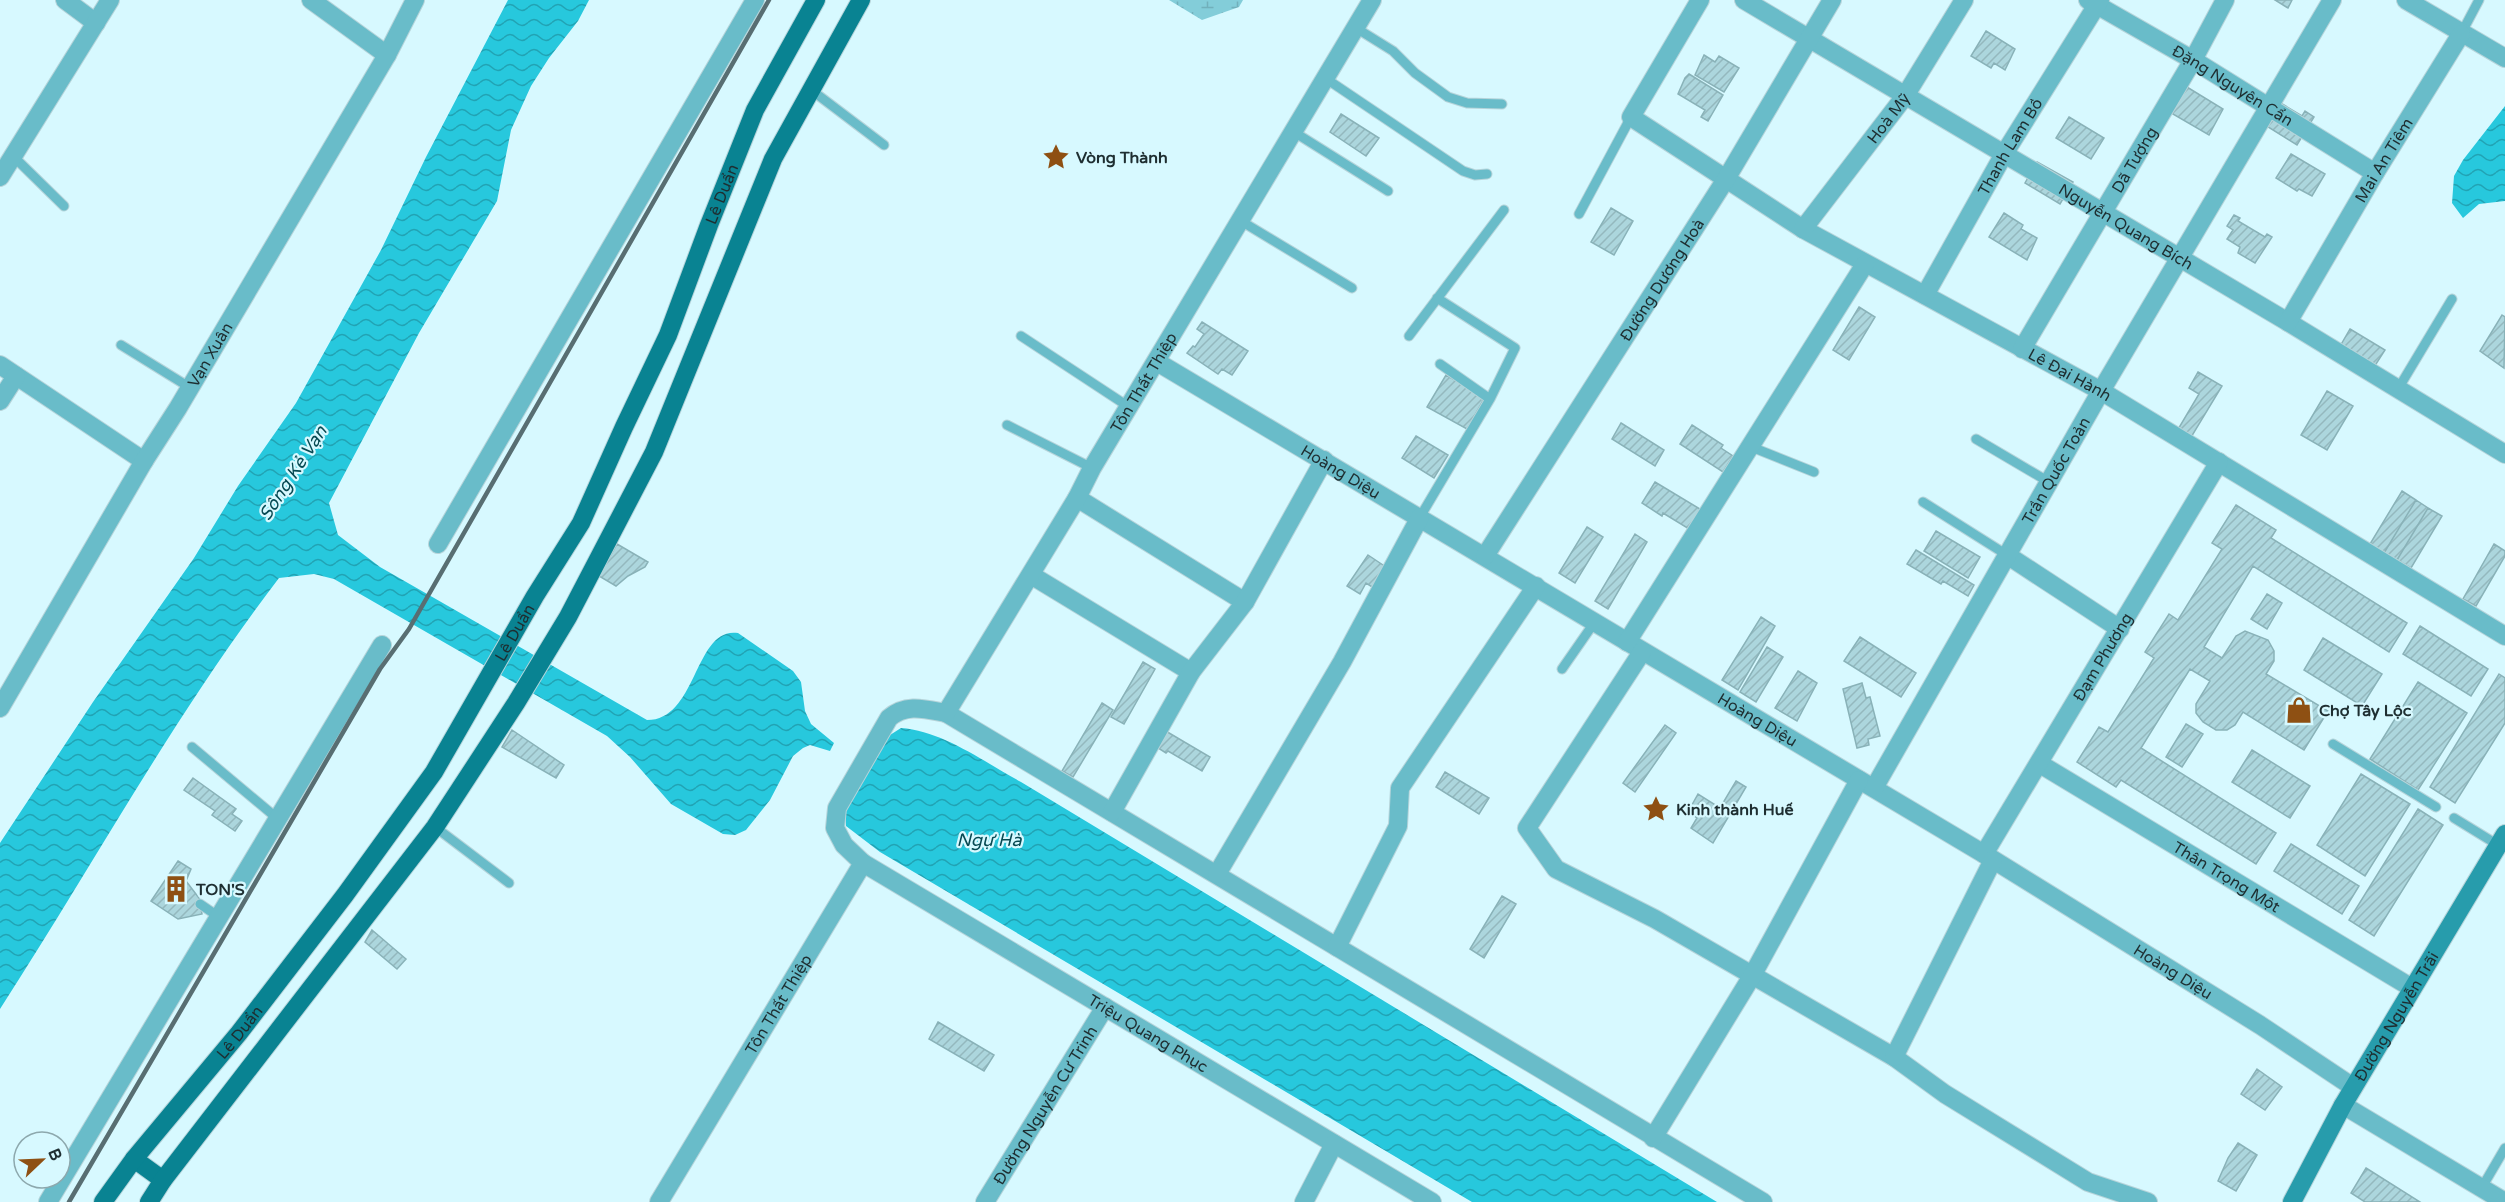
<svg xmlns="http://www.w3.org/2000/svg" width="2505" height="1202" font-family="'Varela Round',sans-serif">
<defs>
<pattern id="wetland-marsh" width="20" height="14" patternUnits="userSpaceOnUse" patternTransform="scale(1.5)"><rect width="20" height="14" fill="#83cdd9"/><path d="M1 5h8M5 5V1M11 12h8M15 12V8" fill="none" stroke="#71b0bb"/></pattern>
<pattern id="water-waves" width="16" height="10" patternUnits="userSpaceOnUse" patternTransform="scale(1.5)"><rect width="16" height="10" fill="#27c8dd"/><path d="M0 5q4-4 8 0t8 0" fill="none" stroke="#21a3b4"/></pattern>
<pattern id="building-hatch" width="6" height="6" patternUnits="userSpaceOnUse" patternTransform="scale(1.5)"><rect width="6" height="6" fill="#acd6dd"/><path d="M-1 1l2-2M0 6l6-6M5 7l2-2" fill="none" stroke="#94b8be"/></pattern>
</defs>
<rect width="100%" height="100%" fill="#d7f9ff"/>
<path fill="url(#wetland-marsh)" d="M1169 0H1243L1239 7 1202 20Z"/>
<path fill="url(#water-waves)" d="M508 0H589L578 21 549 58 531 86 511 130 497 201 419 333 329 503 338 535 380 567 647 720C698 720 694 626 738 633L793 671 801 682 805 711 811 724 834 743 830 751 810 745 803 748 793 756 770 800 746 830 735 835 723 834 671 804 630 757 607 736 334 579 314 574 279 578C175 714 93 865 0 1009V843L93 702 194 558 238 486 296 403 381 250 426 157Z
M2505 106V201L2479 204 2463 218 2452 203 2454 176 2463 160Z
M901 728C943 731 984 762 1021 782L1717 1202H1472L880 852 846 826 845 810 879 751 890 735Z"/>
<path fill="url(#building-hatch)" stroke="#89b2b8" stroke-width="1.5" d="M2275 0H2292L2288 8Z
M1986 31 2015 49 2005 70 1994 63 1991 68 1971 56Z
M1704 55 1715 62 1719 56 1739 68 1724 92 1695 75Z
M1689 74 1723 95 1708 121 1701 117 1705 110 1678 94 1685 78Z
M2182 84 2223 109 2209 135 2166 110Z
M2279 102 2302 116 2305 111 2314 117 2297 145 2265 125Z
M1341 114 1379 138 1366 156 1330 132Z
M2069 117 2104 138 2091 159 2056 138Z
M2291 154 2325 174 2312 196 2299 189 2297 191 2276 178Z
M2037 162 2073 182 2060 204 2025 183Z
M1611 208 1633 221 1614 255 1591 242Z
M2004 213 2023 225 2021 229 2037 238 2027 260 1989 237Z
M2234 215 2240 218 2238 221 2265 237 2267 234 2272 237 2255 263 2238 253 2240 247 2227 239 2233 230 2227 226Z
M1859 307 1875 317 1849 360 1833 350Z
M2502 315 2505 317 2504 368 2480 351Z
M1202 322 1248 351 1232 375 1222 369 1218 374 1187 353 1193 346 1195 347 1204 334 1197 329Z
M2350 329 2385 350 2369 375 2335 355Z
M2198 372 2222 386 2190 439 2177 431 2199 394 2189 388Z
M1446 375 1485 397 1467 429 1427 407Z
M2327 391 2353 406 2327 450 2301 435Z
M1621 423 1664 450 1655 466 1612 439Z
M1692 425 1723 445 1721 448 1733 456 1723 472 1680 444Z
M1416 436 1448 455 1434 478 1402 458Z
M1655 482 1700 509 1689 529 1663 513 1662 516 1642 503Z
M2402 491 2416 500 2384 553 2370 544Z
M2416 500 2428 508 2397 560 2384 553Z
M2236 505 2276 530 2271 538 2407 623 2389 652 2253 566 2204 647 2222 658 2236 636 2245 631 2268 640 2274 651V661L2266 674 2328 711 2304 750 2243 712 2235 725 2227 730H2216L2203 722 2196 713V704L2210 681 2190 669 2141 748 2276 833 2256 864 2121 780 2116 787 2077 762 2099 727 2108 732 2154 658 2145 652 2169 614 2178 620 2222 549 2212 543Z
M2428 508 2442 516 2411 568 2397 560Z
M1587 527 1603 537 1575 583 1559 573Z
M1936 531 1980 557 1968 578 1924 551Z
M1635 534 1647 542 1608 609 1595 601Z
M617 544 648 562 645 567 628 576 616 586 599 576Z
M2494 544 2505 551V556L2476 606 2463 599Z
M1916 550 1974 585 1968 596 1943 581 1941 584 1907 564Z
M1368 555 1389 569 1385 595 1366 583 1360 594 1347 586Z
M2267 594 2282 603 2267 629 2251 619Z
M1761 617 1775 626 1738 690 1722 680Z
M2420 626 2488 669 2471 696 2403 654Z
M1860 637 1916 673 1901 697 1844 661Z
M2323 638 2382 674 2362 706 2304 670Z
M1767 647 1783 657 1756 702 1740 692Z
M1143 662 1155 669 1124 724 1111 717Z
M1798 671 1817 683 1797 721 1775 708Z
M2499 674 2505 678V723L2455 803 2430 787Z
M2418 682 2467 713 2418 790 2370 759Z
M1862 683 1866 698 1870 697 1880 736 1868 739 1869 745 1857 748 1843 689Z
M1102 703 1113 710 1073 777 1062 771Z
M2186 724 2203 734 2182 767 2166 757Z
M1665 725 1676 733 1635 792 1623 783Z
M512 730 564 765 556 778 502 747Z
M1164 730 1210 757 1202 771 1168 751 1166 753 1155 746Z
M2252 750 2310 786 2290 818 2232 782Z
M1445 772 1489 798 1479 814 1436 787Z
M2361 774 2410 804 2365 876 2317 845Z
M193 778 236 809 232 814 242 821 235 831 212 815 215 811 184 790Z
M1736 781 1746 787 1713 843 1691 828 1697 818 1688 812 1698 794 1720 808Z
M2418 809 2443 825 2374 936 2349 920Z
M2291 844 2359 886 2342 914 2274 871Z
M178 861 191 869 186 881 199 898 202 914 178 919 151 901Z
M1502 896 1516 904 1484 958 1470 949Z
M372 930 406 959 397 969 365 942Z
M938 1022 994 1055 984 1071 929 1039Z
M2257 1069 2282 1087 2265 1110 2241 1094Z
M2238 1143 2257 1155 2236 1191 2218 1181 2228 1158Z
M2366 1168 2420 1202H2365L2351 1193Z"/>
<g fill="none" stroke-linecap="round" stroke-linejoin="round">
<defs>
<path id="service" d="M1356 28 1393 51 1415 73 1448 97 1467 103 1502 104
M2461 34 2479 0
M1325 78 1463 171 1475 175 1487 174
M810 89 884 145
M1294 132 1388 191
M13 156 64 206
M1579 214 1631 117
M1241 221 1352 288
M1021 336 1129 407
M1409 336 1504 210
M121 345 189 387
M1440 364 1490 399
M2398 389 2452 299
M1007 425 1092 468
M1976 439 2049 482
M1749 446 1814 472
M1923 502 2007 555
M1420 517 1490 399 1515 348 1437 298
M1562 669 1594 623
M2333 744 2436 807
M192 747 278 819
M2454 818 2498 845
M435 827 509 883
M200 904 219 917
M2481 1189 2505 1148"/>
<g id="minor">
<path d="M65 0 96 23"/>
<path d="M311 0 387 55"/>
<path id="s1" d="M1700 0 1631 117 1803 229 2101 391 2505 636"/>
<path id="s2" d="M1744 0 2288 322 2505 454"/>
<path id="s3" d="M2088 0 2193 60 2375 173"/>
<path d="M2406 0 2505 58"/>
<path d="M0 177 110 0"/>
<path id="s4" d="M1803 229 1905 96 1964 0"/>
<path id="s5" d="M1925 295 2004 154 2100 0"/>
<path id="s6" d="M2288 322 2375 173 2461 34"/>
<path id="s7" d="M2022 349 2193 60 2225 0"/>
<path id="s8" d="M1157 362 1984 854 2260 1025 2353 1087"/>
<path d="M0 365 144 461"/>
<path d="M0 401 16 376"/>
<path d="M1077 498 1245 602"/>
<path d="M438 544 755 0"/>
<path d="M2007 555 2120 629"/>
<path id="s9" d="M1485 556 1726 179 1832 0"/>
<path d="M1031 575 1191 672"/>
<path d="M1627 642 1865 264"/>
<path d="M1642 652 1527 828 1556 869 1655 919 1894 1057 1945 1094 2088 1182 2148 1202"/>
<path d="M946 713 1763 1202"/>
<path id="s10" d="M2040 764 2412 988"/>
<path id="s11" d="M1874 788 2101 391 2332 0"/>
<path d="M1112 812 1191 672 1245 602 1324 460"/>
<path id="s12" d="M1984 854 2219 462"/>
<path id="s13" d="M863 863 1432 1202"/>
<path d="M1217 874 1342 662 1420 517"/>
<path d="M1337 947 1398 826 1400 788 1536 586"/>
<path d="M1894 1057 1993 860"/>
<path d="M2343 1105 2505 1202"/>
<path d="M1653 1138 1752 976 1859 780"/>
<path d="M48 1202 382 645"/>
<path id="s14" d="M985 1202 1105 1007"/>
<path d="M1304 1202 1334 1144"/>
</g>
<g id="tertiary">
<path id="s15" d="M0 708 144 461 178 408 387 55 415 0"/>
<path id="s16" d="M659 1202 863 863 844 845 835 828 837 808 889 718C906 703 925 709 946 713L1077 498 1092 468 1372 0"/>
</g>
<g id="secondary">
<path id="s17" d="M2292 1202 2343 1105 2505 834"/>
</g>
<g id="primary">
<path d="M134 1159 163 1180"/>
<path id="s18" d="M103 1202 134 1159 239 1033 345 895 434 772 535 596 581 523 624 427 668 335 709 225 755 110 816 0"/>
<path d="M149 1202 163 1180 435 827 516 703 568 617 654 452 773 159 861 0"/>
</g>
</defs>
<use href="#service" stroke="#b6d4da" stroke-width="11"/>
<use href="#minor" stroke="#b6d4da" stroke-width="20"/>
<use href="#tertiary" stroke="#b6d4da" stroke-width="20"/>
<use href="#secondary" stroke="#b6d4da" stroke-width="20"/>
<use href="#primary" stroke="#b6d4da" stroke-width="20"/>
<use href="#service" stroke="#69bcc9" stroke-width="9"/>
<use href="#minor" stroke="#69bcc9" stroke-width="18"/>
<use href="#tertiary" stroke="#69bcc9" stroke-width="18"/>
<use href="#secondary" stroke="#279cac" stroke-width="18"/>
<use href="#primary" stroke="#098392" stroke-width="18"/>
<path stroke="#586e72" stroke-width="4.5" d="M69 1202 380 669 409 629 769 0"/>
</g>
<defs>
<symbol id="sight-bare" viewBox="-9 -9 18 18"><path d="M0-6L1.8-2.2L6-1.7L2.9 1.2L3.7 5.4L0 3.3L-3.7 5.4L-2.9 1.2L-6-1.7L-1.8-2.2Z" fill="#8e5013" stroke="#d7f9ff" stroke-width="2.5" paint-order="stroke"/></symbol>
<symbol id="shop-bare" viewBox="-9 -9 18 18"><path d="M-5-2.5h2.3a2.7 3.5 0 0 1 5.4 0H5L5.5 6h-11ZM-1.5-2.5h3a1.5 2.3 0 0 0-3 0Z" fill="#8e5013" stroke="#d7f9ff" stroke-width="2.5" paint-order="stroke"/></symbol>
<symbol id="building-bare" viewBox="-9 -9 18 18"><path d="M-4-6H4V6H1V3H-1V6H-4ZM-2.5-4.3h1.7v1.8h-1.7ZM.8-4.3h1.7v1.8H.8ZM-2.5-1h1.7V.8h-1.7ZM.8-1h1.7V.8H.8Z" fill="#8e5013" stroke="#d7f9ff" stroke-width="2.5" paint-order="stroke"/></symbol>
</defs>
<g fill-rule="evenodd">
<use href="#sight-bare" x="1037" y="138" width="38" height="38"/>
<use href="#shop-bare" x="2280" y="691" width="38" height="38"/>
<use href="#sight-bare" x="1637" y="790" width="38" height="38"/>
<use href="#building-bare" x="157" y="870" width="38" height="38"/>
</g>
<g text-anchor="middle" stroke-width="4.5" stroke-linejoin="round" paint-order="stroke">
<g font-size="16" fill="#1e2e31" stroke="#d7f9ff">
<text dy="6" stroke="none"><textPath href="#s3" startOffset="168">Đặng Nguyên Cẩn</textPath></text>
<text dy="6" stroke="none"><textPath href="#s4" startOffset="140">Hoà Mỹ</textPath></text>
<text dy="6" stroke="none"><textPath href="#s5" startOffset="171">Thanh Lam Bồ</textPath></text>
<text dy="6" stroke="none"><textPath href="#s7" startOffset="220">Dã Tượng</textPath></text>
<text dy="6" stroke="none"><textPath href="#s6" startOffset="188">Mai An Tiêm</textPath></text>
<text dy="6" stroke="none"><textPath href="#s18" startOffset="1190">Lê Duẩn</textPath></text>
<text dy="6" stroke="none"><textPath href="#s2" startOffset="444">Nguyễn Quang Bích</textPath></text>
<text dy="6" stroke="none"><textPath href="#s9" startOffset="328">Đường Dương Hoà</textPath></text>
<text dy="6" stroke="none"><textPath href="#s15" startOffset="411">Vạn Xuân</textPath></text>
<text dy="6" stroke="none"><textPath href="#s1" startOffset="645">Lê Đại Hành</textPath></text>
<text dy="6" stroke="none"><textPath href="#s16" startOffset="1010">Tôn Thất Thiệp</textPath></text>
<text dy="6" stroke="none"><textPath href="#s8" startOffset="214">Hoàng Diệu</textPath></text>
<text dy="6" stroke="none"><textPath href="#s11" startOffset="366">Trần Quốc Toản</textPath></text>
<text dy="6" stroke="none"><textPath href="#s18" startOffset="704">Lê Duẩn</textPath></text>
<text dy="6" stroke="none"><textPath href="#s12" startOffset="230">Đạm Phương</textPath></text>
<text dy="6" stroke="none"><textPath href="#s8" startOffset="699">Hoàng Diệu</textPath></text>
<text dy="6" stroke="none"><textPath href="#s10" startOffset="218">Thân Trọng Một</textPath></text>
<text dy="6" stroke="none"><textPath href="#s8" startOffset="1185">Hoàng Diệu</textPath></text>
<text dy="6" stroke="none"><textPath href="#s16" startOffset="231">Tôn Thất Thiệp</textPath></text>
<text dy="6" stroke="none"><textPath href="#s17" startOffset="213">Đường Nguyễn Trãi</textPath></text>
<text dy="6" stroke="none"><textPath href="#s13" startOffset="332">Triệu Quang Phục</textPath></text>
<text dy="6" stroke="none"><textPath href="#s18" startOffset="218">Lê Duẩn</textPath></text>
<text dy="6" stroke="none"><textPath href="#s14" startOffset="114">Đường Nguyễn Cư Trinh</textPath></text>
</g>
<g font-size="16" font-weight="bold" fill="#1e2e31" stroke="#d7f9ff" text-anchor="start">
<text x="1076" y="163">Vòng Thành</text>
<text x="2319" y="716">Chợ Tây Lộc</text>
<text x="1676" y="815">Kinh thành Huế</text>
<text x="196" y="895">TON'S</text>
</g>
<g font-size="18" font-style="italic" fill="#074a53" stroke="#d7f9ff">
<text transform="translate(293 473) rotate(-57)" y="6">Sông Kẻ Vạn</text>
<text x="989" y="846">Ngự Hà</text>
</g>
</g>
<g transform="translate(42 1160) rotate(67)"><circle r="28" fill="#d7f9ff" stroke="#8da8ad" stroke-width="1.5"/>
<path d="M0-4.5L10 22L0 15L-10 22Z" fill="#8e5013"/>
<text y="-9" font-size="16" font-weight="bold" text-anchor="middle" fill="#1e2e31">B</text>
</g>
</svg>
